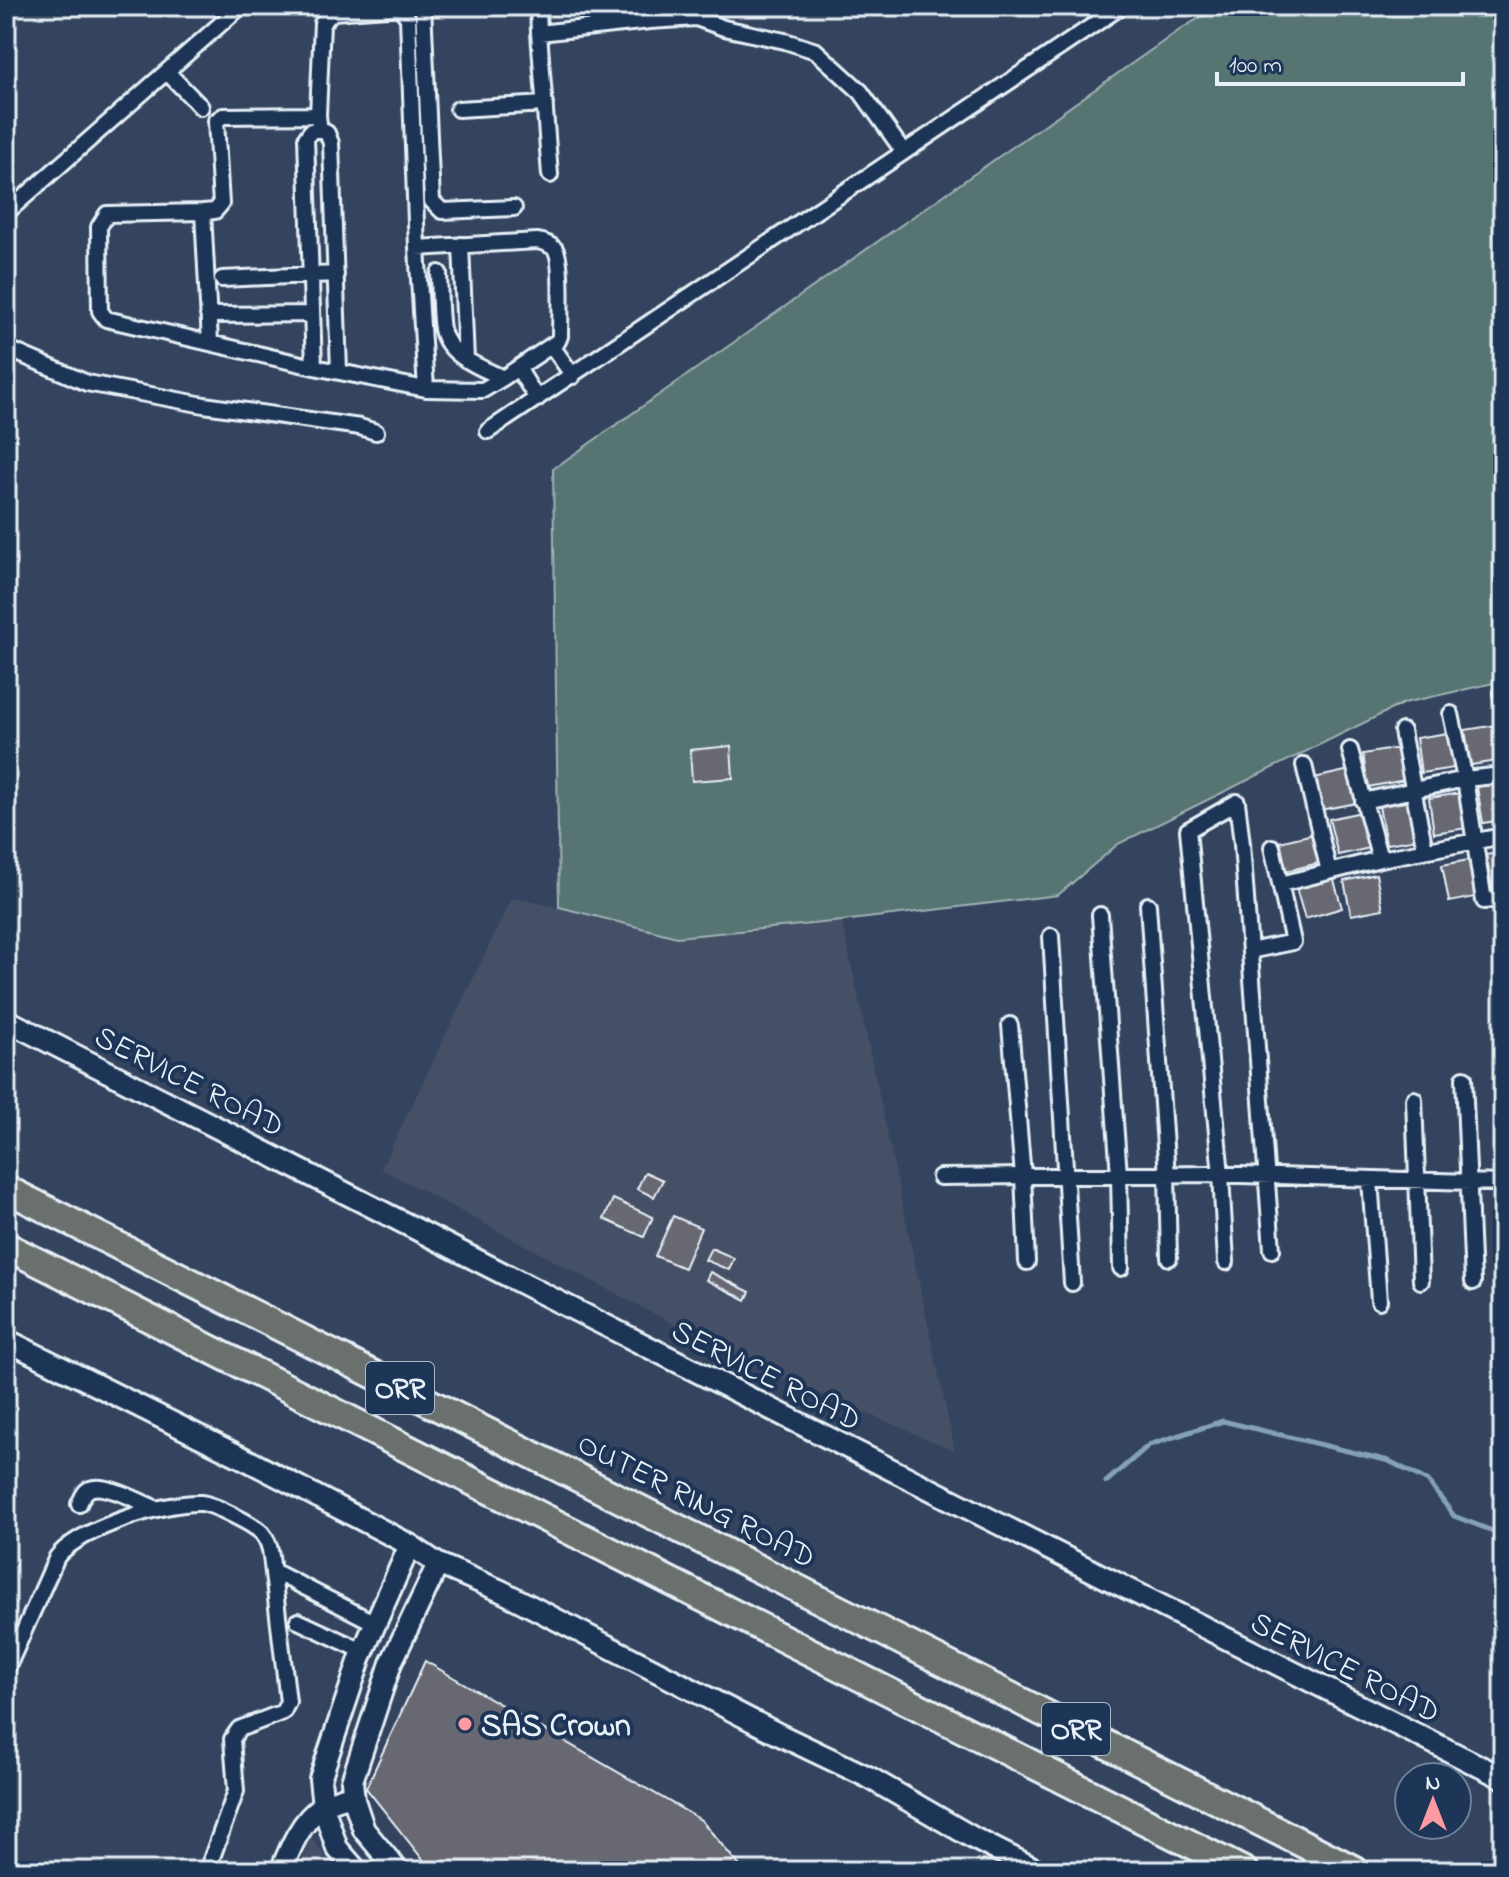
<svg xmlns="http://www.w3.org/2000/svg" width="1509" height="1877" font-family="'Indie Flower',sans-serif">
<rect width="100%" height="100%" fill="#34445f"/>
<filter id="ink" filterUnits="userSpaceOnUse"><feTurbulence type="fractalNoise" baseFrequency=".0125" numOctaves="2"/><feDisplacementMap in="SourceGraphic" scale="16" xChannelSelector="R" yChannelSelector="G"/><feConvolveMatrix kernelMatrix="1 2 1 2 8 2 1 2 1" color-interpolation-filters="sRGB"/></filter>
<g filter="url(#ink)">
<path fill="#444f65" d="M512 898 559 907 677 937 842 921 955 1451 739 1359 381 1169Z
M311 1837 336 1871H298Z"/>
<path fill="#577472" stroke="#a0b2b5" stroke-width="2" d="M1219 6H1503V681L1404 703 1118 844 1058 895 842 921 677 937 559 907 553 469 1181 29Z"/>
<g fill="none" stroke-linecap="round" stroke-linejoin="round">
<path stroke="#84a2b4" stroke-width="5" d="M1106 1482 1149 1445 1223 1421 1389 1461 1428 1481 1454 1516 1503 1535"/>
</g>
<path fill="#686872" stroke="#e8f1f8" stroke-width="2" d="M1497 725 1503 760 1471 765 1465 730Z
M1448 733 1454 768 1421 773 1416 738Z
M731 746 733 778 692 781 690 750Z
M1400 748 1405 780 1368 787 1363 754Z
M1350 770 1357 803 1320 810 1314 778Z
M1503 783V820L1483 823 1477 787Z
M1461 793 1467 828 1434 833 1429 798Z
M1412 801 1418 839 1386 844 1379 806Z
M1361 812 1370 848 1338 855 1329 819Z
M1313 834 1319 863 1282 872 1275 843Z
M1503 852V890L1493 892 1486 855Z
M1474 859 1480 896 1449 902 1442 865Z
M1376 874 1383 909 1351 915 1344 881Z
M1333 877 1342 908 1305 919 1296 888Z
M1503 903V940L1496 904Z
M645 1172 663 1180 654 1197 637 1189Z
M613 1199 653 1217 644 1237 604 1219Z
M673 1216 701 1228 684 1268 655 1256Z
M711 1248 734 1258 729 1270 705 1260Z
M710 1272 750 1292 746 1300 706 1280Z
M425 1661 701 1820 744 1871H432L366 1788Z"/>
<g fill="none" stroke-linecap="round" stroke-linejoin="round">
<defs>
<path id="street" d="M423 6 432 201 442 211 514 208
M538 6 539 33
M167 72 201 107
M458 109 545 104
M318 115 322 23 333 12 400 7 408 18 417 248 426 389
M550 175 539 33 650 21 696 18 724 28 785 41 816 51 861 92 903 151
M203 212 107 214 99 227 100 311 106 319 314 367 426 389 483 390 503 378 558 341 560 336C560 320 563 260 555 249 550 244 544 242 537 241L417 248
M6 213 241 6
M461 245 466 360
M439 273C440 291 439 311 442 329 447 356 482 368 503 378
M222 279 336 274
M208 315 312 314
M210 342 203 212 215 211 221 204 216 121 223 116 318 115 319 124
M552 346 573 376
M6 348 87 383 204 405 360 427 376 432
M314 367 306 138 311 131 319 129 327 133 331 143 339 371
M518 368 537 399
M488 431C700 290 910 146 1122 6
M1501 693 1503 704
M1451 714 1465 779 1484 901 1503 898
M1402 731 1425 850
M1350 750 1380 859
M1304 765 1329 872
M1363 801 1465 779 1503 775
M1281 884 1380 859 1503 836
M1148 905 1167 1175 1169 1258
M1100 915 1119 1175 1121 1268
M1051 936 1072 1283
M1250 951 1293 942 1272 847
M1010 1025 1023 1176 1027 1262
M1464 1078 1473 1282
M1414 1099 1421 1281
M940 1177 1208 1174 1503 1183
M1370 1180 1379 1301
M1226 1262 1221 1175 1188 830 1237 802 1242 844 1272 1250
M79 1504C82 1498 84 1491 90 1489 105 1482 142 1503 157 1509
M273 1571 375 1623
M298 1621 363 1651
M6 1671 57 1557C78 1529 167 1501 201 1503 213 1504 253 1524 262 1533 268 1540 270 1547 271 1556L288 1702 283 1712 239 1729 232 1739 236 1791 207 1871"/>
<path id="secondary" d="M6 1020 559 1302 1503 1778
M6 1340 247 1460 410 1545 438 1564 501 1591 780 1735 870 1778 975 1839 1039 1871
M281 1871C290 1848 301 1820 323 1806 331 1800 344 1798 353 1794
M357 1871 337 1848 323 1806 320 1779 361 1656 410 1545
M398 1871 364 1830 354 1800 352 1781 391 1663 438 1564"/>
<path id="highway" d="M6 1189 1357 1871
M6 1246 1244 1871"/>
</defs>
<use href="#street" stroke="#e8f1f8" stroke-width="20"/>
<use href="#secondary" stroke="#e8f1f8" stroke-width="26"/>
<use href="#highway" stroke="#e8f1f8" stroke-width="32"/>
<use href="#street" stroke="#1d3557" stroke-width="14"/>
<use href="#secondary" stroke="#1d3557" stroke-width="20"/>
<use href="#highway" stroke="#6a706d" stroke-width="26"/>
</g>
</g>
<circle fill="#ff9aa2" stroke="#1d3557" stroke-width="3" cx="465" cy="1724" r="8"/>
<g text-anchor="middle" stroke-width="8" stroke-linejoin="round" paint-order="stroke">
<g fill="#1d3557" stroke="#abb9c8" stroke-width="2">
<rect x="366" y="1362" width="68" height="52" rx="6"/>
<rect x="1042" y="1703" width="68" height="52" rx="6"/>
</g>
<g font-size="30" font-weight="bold" fill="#e8f1f8">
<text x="400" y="1398">ORR</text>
<text x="1076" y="1739">ORR</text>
</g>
<g font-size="32" fill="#e8f1f8" stroke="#1d3557">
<text transform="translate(190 1080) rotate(27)" y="11">SERVICE ROAD</text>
<text transform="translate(767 1374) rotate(27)" y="11">SERVICE ROAD</text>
<text transform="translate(697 1499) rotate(27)" y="11">OUTER RING ROAD</text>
<text transform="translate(1346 1666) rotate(27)" y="11">SERVICE ROAD</text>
</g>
<g font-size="32" font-weight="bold" fill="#e8f1f8" stroke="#1d3557" text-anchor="start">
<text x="481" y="1735">SAS Crown</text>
</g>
</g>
<rect width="1509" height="1877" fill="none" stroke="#1d3557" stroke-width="32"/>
<rect x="16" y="16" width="1477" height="1845" fill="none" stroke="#e8f1f8" stroke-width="3" filter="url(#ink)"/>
<g transform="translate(1433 1801)"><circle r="38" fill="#1d3557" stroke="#6e8097" stroke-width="2"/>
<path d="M0-6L14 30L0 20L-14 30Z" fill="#ff9aa2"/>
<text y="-12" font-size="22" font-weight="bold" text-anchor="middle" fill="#e8f1f8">N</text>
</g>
<path d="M1217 72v12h246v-12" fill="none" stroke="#e8f1f8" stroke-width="4"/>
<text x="1229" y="72" font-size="24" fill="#e8f1f8" stroke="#1d3557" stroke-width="6" paint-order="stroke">100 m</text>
</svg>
